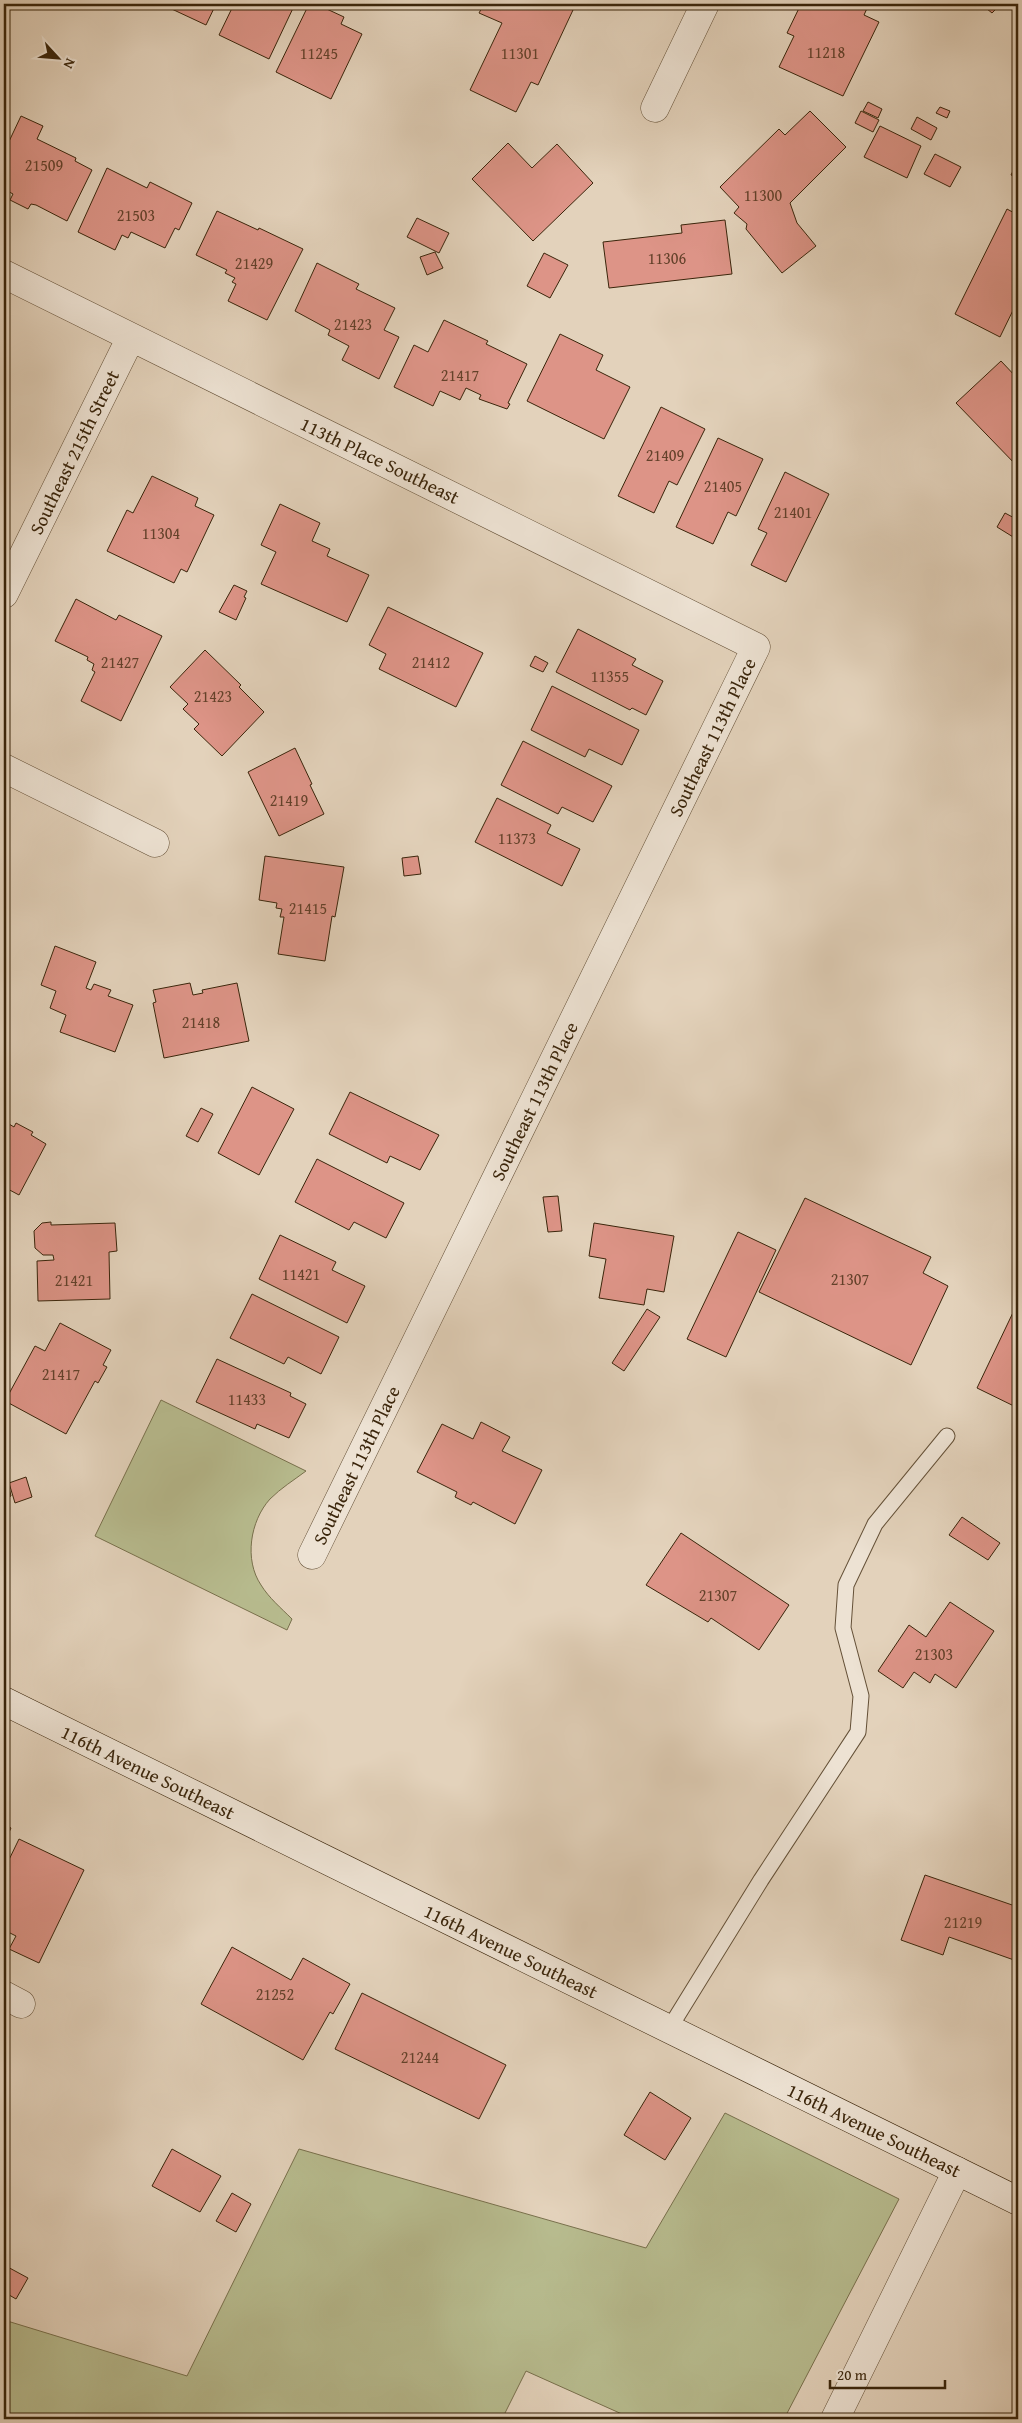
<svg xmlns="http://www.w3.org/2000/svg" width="1022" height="2423" font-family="'Gentium Book Plus',serif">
<rect width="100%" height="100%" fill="#e3d2bb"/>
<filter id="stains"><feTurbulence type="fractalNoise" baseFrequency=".004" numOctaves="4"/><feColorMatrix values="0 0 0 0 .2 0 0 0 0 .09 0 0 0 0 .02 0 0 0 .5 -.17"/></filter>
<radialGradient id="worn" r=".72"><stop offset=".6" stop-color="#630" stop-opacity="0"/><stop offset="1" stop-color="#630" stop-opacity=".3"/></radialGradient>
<path fill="#b7bb8e" stroke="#78704c" d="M161 1400 306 1471C294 1480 281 1488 270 1499 250 1521 244 1560 261 1585 269 1598 281 1608 292 1619L287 1630 95 1536Z
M725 2113 899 2199 784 2419H633L526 2371 502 2419H4V2320L187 2376 299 2149 646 2248Z"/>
<path fill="#dd9487" stroke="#3a250b" d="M161 4H216L206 25Z
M234 4H295L269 59 219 35Z
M309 4H316L344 17 341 24 362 34 331 99 276 72Z
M484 4H559L573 10 538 85 531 82 516 112 470 90 502 23 479 13Z
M801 4H869L864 15 879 22 843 96 779 67 794 36 787 33Z
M981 4H1001L992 13Z
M868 102 882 109 878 118 863 111Z
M940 107 950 111 947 118 936 113Z
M810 111 846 147 790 203 797 223 816 246 782 273 746 229 747 224 734 213 739 207 720 187 779 129 785 135Z
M861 111 879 120 873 132 855 123Z
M21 116 43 126 37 139 76 158 75 161 92 170 67 221 36 205 31 204 28 209 10 200 13 194 4 189V152Z
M917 117 937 128 931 140 911 129Z
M880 126 921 146 907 178 864 157Z
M508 143 532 168 557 144 593 183 533 241 472 179Z
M935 154 961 167 950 187 924 174Z
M1018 161V178L1011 175Z
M107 168 147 188 150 182 192 203 179 230 175 228 165 248 131 232 128 238 122 235 115 250 78 232Z
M1007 209 1018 215V300L1000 337 955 314Z
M217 211 258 230 259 228 303 249 267 320 228 301 236 284 232 282 235 278 225 273 227 270 196 255Z
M417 218 449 233 439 253 407 237Z
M725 220 732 274 609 288 603 242 682 233 681 225Z
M435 252 443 268 427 275 420 257Z
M544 253 568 265 550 298 527 286Z
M317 263 359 284 356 289 395 308 384 330 399 337 379 379 342 360 349 346 328 335 330 330 295 311Z
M444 320 488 341 486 344 527 364 508 403 510 404 507 409 479 399 481 395 466 388 460 400 440 391 433 406 394 387 414 345 428 352Z
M560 334 603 355 596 370 630 387 604 439 527 401Z
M1001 361 1018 379V467L956 403Z
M661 407 705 429 677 485 669 481 654 513 618 496Z
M718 438 763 459 736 516 728 512 713 544 676 527Z
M785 472 829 494 786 582 751 565 767 533 758 529Z
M152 476 198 498 195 506 214 515 187 572 181 569 174 583 107 551 127 510 133 513Z
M280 504 320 523 312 541 330 549 327 556 369 575 347 622 261 584 276 552 261 545Z
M1005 513 1018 520V540L997 527Z
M234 585 247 591 244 597 246 598 236 620 219 612Z
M76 599 116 620 119 615 162 636 121 721 81 701 95 672 92 670 94 664 87 660 88 657 55 641Z
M388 607 483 653 456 707 379 669 386 654 369 645Z
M578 629 636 659 632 665 663 681 646 715 632 708 630 710 556 672Z
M205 650 241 685 239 687 264 712 222 756 194 729 199 724 183 709 188 704 170 687Z
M535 656 548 663 543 672 530 666Z
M552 686 639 730 622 765 589 749 585 757 531 730Z
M523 741 612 786 593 822 562 807 558 814 501 785Z
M295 748 312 784 310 785 324 814 279 836 248 772Z
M497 798 551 825 547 833 580 849 562 886 475 842Z
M265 856 344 867 335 917 332 916 325 961 278 954 284 917H280L282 909 276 908 277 903 259 900Z
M418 856 421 874 404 876 402 858Z
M55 946 96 962 86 988 91 990 94 984 111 990 108 996 133 1005 115 1052 60 1032 66 1015 50 1008 56 991 41 985Z
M190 983 193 995 203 993 202 990 237 983 249 1041 164 1058 153 1003 156 1002 153 990Z
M252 1087 294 1109 259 1175 218 1153Z
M350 1092 439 1135 420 1170 390 1156 387 1163 329 1134Z
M201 1108 213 1114 198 1142 186 1136Z
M4 1121 14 1127 16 1123 33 1132 31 1135 46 1144 19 1195 4 1187Z
M317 1159 404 1203 386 1238 354 1222 349 1230 295 1202Z
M558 1196 562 1231 548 1232 543 1197Z
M805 1198 931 1257 923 1273 948 1286 911 1365 759 1292Z
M51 1222V1225L115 1223 117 1251 109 1252 110 1299 38 1301 37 1261 54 1260 53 1255H43L35 1248 34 1231 42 1223Z
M594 1223 674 1236 664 1292 647 1289 644 1305 599 1298 606 1259 589 1256Z
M738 1232 776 1250 726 1357 687 1339Z
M280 1235 336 1262 332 1270 365 1286 347 1323 259 1279Z
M252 1294 339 1337 321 1374 288 1357 284 1364 230 1338Z
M1018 1302V1408L977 1388Z
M647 1309 660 1317 624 1371 612 1363Z
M60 1323 111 1350 103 1365 107 1367 98 1383 95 1381 66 1434 5 1401 35 1346 45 1351Z
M217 1359 291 1393 290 1396 306 1404 289 1438 257 1424 255 1429 196 1402Z
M481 1422 510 1437 502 1451 542 1470 515 1524 473 1502 471 1505 455 1497 457 1492 417 1472 442 1424 473 1439Z
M4 1467 11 1496 4 1499Z
M26 1477 32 1497 15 1503 9 1483Z
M962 1517 1000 1543 988 1560 949 1535Z
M681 1533 789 1605 759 1650 711 1618 708 1622 646 1585Z
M950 1602 994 1631 956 1688 935 1674 930 1683 914 1672 903 1688 878 1671 909 1625 926 1637Z
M4 1824 11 1828 4 1843Z
M19 1839 84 1870 39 1963 9 1949 16 1936 4 1930V1870Z
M925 1875 1018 1907V1946L1014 1960 949 1937 943 1955 901 1940Z
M232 1947 291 1980 303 1958 350 1984 333 2014 330 2012 303 2060 201 2004Z
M362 1993 506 2065 479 2119 335 2049Z
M650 2092 691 2118 665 2160 624 2135Z
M172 2149 221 2176 200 2212 152 2186Z
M232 2193 251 2204 236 2232 216 2221Z
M4 2265 28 2278 16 2299 4 2292Z"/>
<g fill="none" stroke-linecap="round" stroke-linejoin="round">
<defs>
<path id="lane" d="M669 2029 761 1880 858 1732 861 1696 843 1628 846 1585 875 1524 947 1436"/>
<path id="street" d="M655 108 705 4
M4 274 756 647 312 1555
M4 594 131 337
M4 768 155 843
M4 1995 21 2004
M835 2419 957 2171"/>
<path id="secondary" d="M4 1701 1018 2201"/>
</defs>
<use href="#lane" stroke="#645037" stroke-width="17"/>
<use href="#street" stroke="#645037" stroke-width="29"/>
<use href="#secondary" stroke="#3a250b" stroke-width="29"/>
<use href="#lane" stroke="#ede2d3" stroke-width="15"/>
<use href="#street" stroke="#ede2d3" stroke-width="28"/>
<use href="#secondary" stroke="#ede2d3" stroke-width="28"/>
</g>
<g text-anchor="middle" stroke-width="4.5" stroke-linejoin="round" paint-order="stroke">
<g font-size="16" fill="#63412a">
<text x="826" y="58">11218</text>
<text x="319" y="59">11245</text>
<text x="520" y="59">11301</text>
<text x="44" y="171">21509</text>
<text x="763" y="201">11300</text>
<text x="136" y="221">21503</text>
<text x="667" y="264">11306</text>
<text x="254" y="269">21429</text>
<text x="353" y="330">21423</text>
<text x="460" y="381">21417</text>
<text x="665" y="461">21409</text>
<text x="723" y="492">21405</text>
<text x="793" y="518">21401</text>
<text x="161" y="539">11304</text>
<text x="120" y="668">21427</text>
<text x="431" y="668">21412</text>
<text x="610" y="682">11355</text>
<text x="213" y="702">21423</text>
<text x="289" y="806">21419</text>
<text x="517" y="844">11373</text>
<text x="308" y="914">21415</text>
<text x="201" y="1028">21418</text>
<text x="301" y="1280">11421</text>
<text x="850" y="1285">21307</text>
<text x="74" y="1286">21421</text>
<text x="61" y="1380">21417</text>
<text x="247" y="1405">11433</text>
<text x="718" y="1601">21307</text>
<text x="934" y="1660">21303</text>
<text x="963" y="1928">21219</text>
<text x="275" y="2000">21252</text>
<text x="420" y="2063">21244</text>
</g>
<g font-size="19" fill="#3a250b" stroke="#ede2d3">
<text transform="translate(74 452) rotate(-64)" y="7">Southeast 215th Street</text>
<text transform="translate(380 460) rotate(26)" y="7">113th Place Southeast</text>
<text transform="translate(712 737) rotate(-64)" y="7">Southeast 113th Place</text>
<text transform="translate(534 1101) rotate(-64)" y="7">Southeast 113th Place</text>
<text transform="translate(356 1465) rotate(-64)" y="7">Southeast 113th Place</text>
<text transform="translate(148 1772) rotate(26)" y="7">116th Avenue Southeast</text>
<text transform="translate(511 1951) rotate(26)" y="7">116th Avenue Southeast</text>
<text transform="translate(874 2130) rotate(26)" y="7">116th Avenue Southeast</text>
</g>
</g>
<rect width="1022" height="2423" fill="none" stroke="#e3d2bb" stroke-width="20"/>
<rect x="5" y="5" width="1012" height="2413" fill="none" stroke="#3a250b" stroke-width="2.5"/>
<rect x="10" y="10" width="1002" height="2403" fill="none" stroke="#3a250b"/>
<g transform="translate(58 58) rotate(116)" stroke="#ede2d3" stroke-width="4" paint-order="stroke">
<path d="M0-4L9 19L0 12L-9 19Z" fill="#3a250b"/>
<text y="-8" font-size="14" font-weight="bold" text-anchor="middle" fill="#3a250b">N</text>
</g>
<path d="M830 2380v8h115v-8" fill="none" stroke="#3a250b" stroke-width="2.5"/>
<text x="837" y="2380" font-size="15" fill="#3a250b" stroke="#ede2d3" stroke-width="4" paint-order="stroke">20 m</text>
<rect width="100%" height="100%" filter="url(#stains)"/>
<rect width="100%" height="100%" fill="url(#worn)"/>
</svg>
